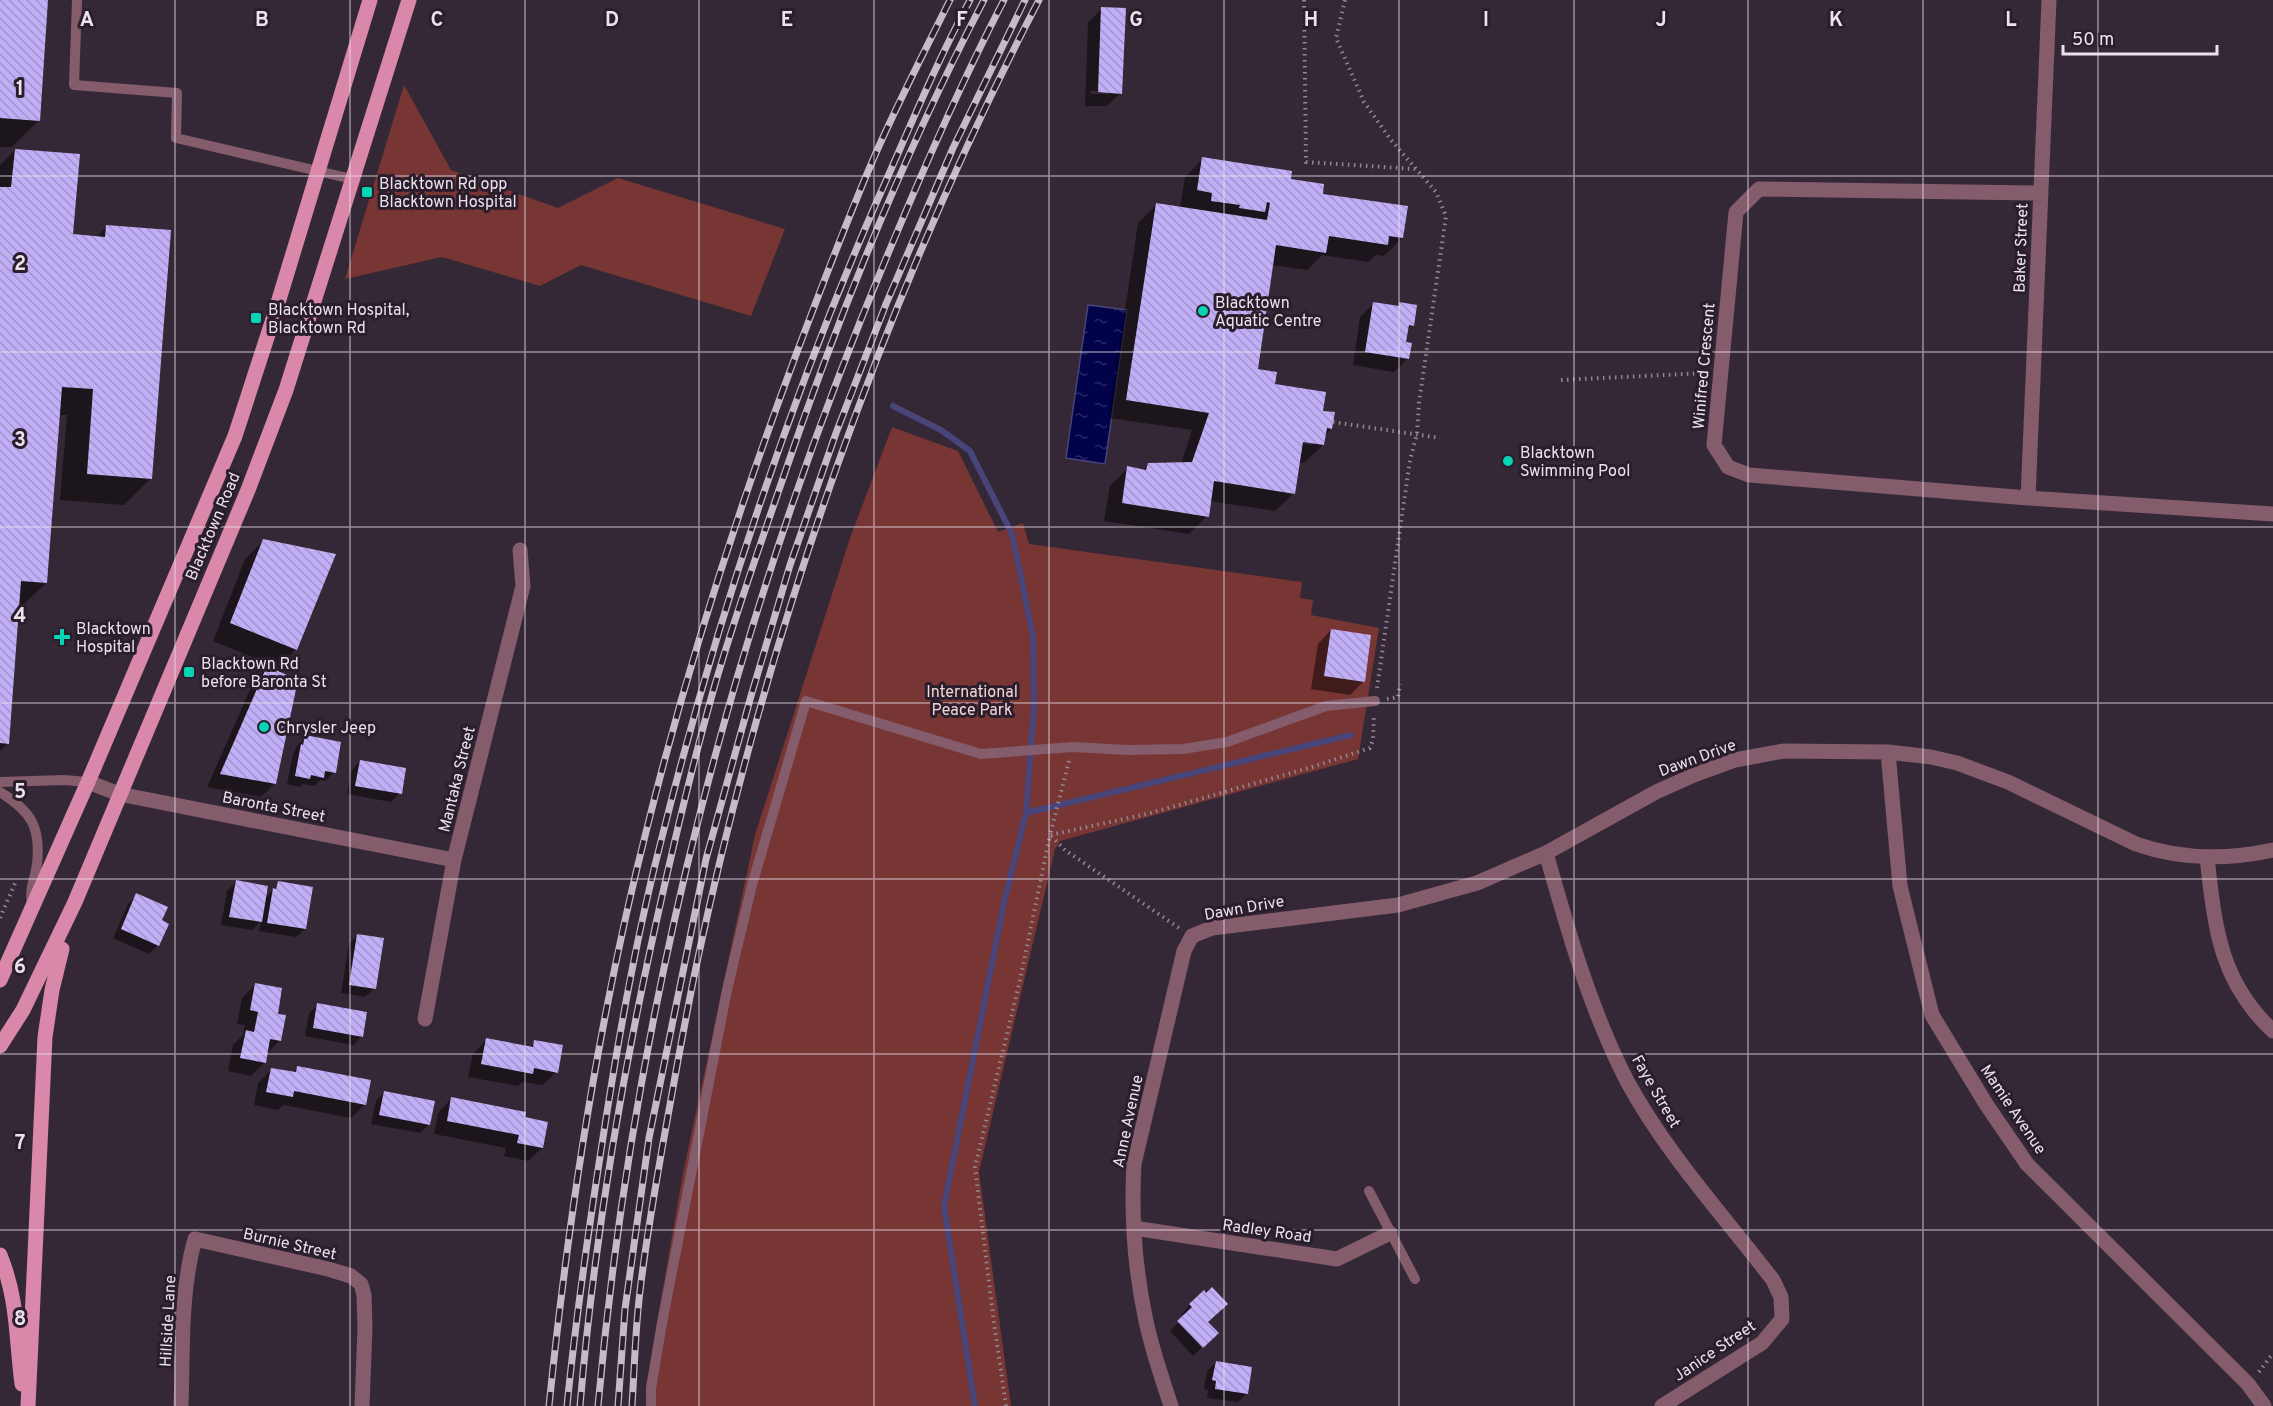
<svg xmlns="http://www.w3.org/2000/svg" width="2273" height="1406" font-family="Overpass,sans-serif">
<defs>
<pattern id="water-ripples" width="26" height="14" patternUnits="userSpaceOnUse" patternTransform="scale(1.5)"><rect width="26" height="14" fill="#02024b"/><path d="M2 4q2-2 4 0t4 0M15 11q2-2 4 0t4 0" fill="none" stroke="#272765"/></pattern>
<pattern id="building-back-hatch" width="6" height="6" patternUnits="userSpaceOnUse" patternTransform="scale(1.5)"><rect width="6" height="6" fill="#c0aff6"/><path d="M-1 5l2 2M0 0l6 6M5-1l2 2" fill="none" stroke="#a294ca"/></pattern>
</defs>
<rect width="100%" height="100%" fill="#352836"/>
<path fill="#773533" d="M404 85 451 170 558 208 618 178 785 229 751 316 581 265 540 286 442 257 345 279Z
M892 427 958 451 998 532 1023 523 1029 544 1302 582 1300 598 1313 600 1311 615 1379 628 1358 759 1060 841 1055 849 979 1172 1011 1406H646V1386L683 1173 755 835 850 538Z"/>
<path fill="url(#water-ripples)" stroke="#48457b" stroke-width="1.5" d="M1088 305 1127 310 1105 464 1066 458Z"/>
<path fill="#0007" fill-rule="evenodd" d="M0 0H47L39 120 12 147H0Z
M1102 9 1121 93 1107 106H1085L1088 22ZM1090 91H1110V94H1090Z
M15 150 72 236 96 238 106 227 151 478 124 505 60 500 67 415H58L46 583 19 609 8 743 0 751V165Z
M1203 159 1290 180 1402 238 1384 256 1376 255 1368 262 1322 255 1307 270 1272 265 1256 370 1273 386 1322 412 1333 414 1331 429 1324 436 1323 445 1304 463 1298 462 1294 493 1275 511 1209 501 1207 516 1189 534 1104 521 1110 486 1128 468 1142 471 1148 465 1181 464 1192 430 1109 418 1138 223 1156 205 1180 208 1185 177ZM1296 439 1315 442 1312 445 1295 442Z
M1374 303 1397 307 1400 304 1412 325 1406 331 1405 343 1408 358 1394 372 1353 365 1360 317Z
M263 541 296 649 278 667 213 641 245 559Z
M1331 630 1364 681 1350 695 1311 689 1318 644Z
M267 668 274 784 261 797 207 787 254 681Z
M306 737 334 772 325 781 320 780 314 786 303 784 300 787 287 784 293 754 297 746Z
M360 761 400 793 391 802 347 794 352 770Z
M236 882 265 899 278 883 305 929 296 937 259 931 261 921 252 930 221 925 227 891Z
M137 895 160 921 158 945 149 954 113 938 128 904Z
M358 935 374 989 365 997 341 993 349 944Z
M256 984 276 1015 280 1040 266 1054 265 1062 251 1076 228 1071 233 1045 243 1035 245 1025 237 1024 242 998Z
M318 1005 362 1036 353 1045 305 1036 309 1013Z
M486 1040 529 1048 535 1042 556 1072 543 1085 523 1082 518 1086 468 1077 473 1054Z
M297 1068 364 1105 351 1118 283 1105 278 1110 254 1105 258 1083 272 1069 292 1073Z
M385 1092 429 1124 420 1133 371 1124 376 1101Z
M451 1099 523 1119 542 1148 528 1161 504 1156 506 1148 434 1134 438 1113Z
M1190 1305 1217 1333 1193 1356 1170 1331 1184 1317 1182 1314Z
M1216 1362 1246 1394 1238 1402 1207 1398 1208 1390 1204 1389 1207 1371Z"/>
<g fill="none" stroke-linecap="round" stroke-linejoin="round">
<path stroke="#48457b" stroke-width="6" d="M893 406 941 430 970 451 1012 534 1033 636 1034 707 1026 813 1004 903 944 1206 975 1406
M1026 813 1351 735"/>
</g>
<path fill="url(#building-back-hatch)" d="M0 0H48L40 121 0 118Z
M1101 7 1126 8 1122 94 1098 92Z
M15 149 80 154 73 234 105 237 106 225 171 230 152 479 87 474 93 389 62 387 47 583 21 581 9 744 0 743V187H11Z
M1202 157 1292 171 1291 179 1324 184 1323 194 1408 206 1403 238 1389 236 1388 245 1329 236 1326 253 1276 245 1258 369 1277 372 1275 384 1326 392 1323 411 1335 412 1332 429 1327 428 1324 445 1303 442 1295 494 1214 481 1209 517 1122 503 1127 466 1146 470 1148 463 1192 462 1209 413 1126 400 1156 203 1267 220 1270 203 1267 202 1265 212 1239 208 1240 205 1211 201 1212 193 1197 190Z
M1373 302 1399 306V302L1417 305 1414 326 1409 325 1406 342 1412 343 1409 359 1365 352Z
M263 539 336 554 297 650 230 623Z
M1331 629 1371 635 1365 682 1324 676Z
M267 666 298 680 276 784 220 774Z
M305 735 341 742 336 773 325 771 324 778 311 775 310 779 295 776 301 744 303 745Z
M360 760 406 768 402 794 355 786Z
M236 880 268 886 262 922 229 917Z
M278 881 313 887 306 929 267 923 273 888 276 889Z
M136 893 168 907 162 920 169 924 159 946 121 929Z
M357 934 384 938 376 989 349 985Z
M255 983 282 988 278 1014 286 1015 281 1041 270 1039 266 1063 240 1058 246 1030 254 1032 258 1012 250 1010Z
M317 1003 367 1012 363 1037 313 1028Z
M486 1038 533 1047 534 1040 563 1045 558 1073 534 1068 533 1074 481 1064Z
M297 1066 371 1080 366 1105 294 1091 293 1097 266 1092 271 1068 296 1072Z
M384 1091 435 1101 430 1125 379 1115Z
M451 1097 526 1112 525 1117 548 1122 543 1148 517 1143 519 1135 447 1121Z
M1212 1287 1228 1304 1208 1322 1219 1333 1203 1348 1177 1321 1192 1307 1189 1304 1204 1290 1206 1293Z
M1216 1361 1252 1367 1248 1394 1215 1389 1216 1381 1212 1380Z"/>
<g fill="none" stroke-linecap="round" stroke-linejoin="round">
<path stroke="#938894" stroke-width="4" stroke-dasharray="1.5 4.5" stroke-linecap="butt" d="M1304 0 1306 162 1415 169
M1345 0 1336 38 1364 102 1391 140 1436 192 1446 216 1419 403 1417 434 1410 460 1377 688
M1561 380 1705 373
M1333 422 1440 438
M1387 699 1398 697 1400 684
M1069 761 1050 835 1065 850 1179 928
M0 918 16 881
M2259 1372 2273 1353
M1006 1406 994 1323 975 1167 1020 980 1050 835 1147 814 1312 767 1370 748 1373 739 1374 714"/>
<path stroke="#845c6b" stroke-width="10" d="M77 0 74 85 177 93 176 138 352 179
M0 782 64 780 88 782
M0 792C31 811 41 827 37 864 35 881 29 886 32 905
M1369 1191 1415 1279
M651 1406V1389L662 1323 727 990 752 885 806 701 981 754 1073 747 1127 750 1183 749 1227 742 1326 706 1375 701"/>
<path stroke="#845c6b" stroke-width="15" d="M2041 193 1759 189 1736 212 1714 445 1728 467 1749 475 2028 498 2273 514
M2028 498 2049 0
M1888 752 1900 886 1932 1015 1986 1104 2027 1164 2248 1384 2264 1406
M88 782 119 794 454 860
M1546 853C1568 931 1590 1009 1627 1081 1666 1153 1723 1215 1773 1280L1781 1297 1782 1319 1762 1343 1662 1406
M2207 858C2215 926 2219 981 2273 1031
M425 1019 454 860 523 586 520 550
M1134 1228 1337 1259 1390 1233
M181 1406C183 1351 180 1292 195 1239L328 1269 351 1276 361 1284 364 1295 365 1328 362 1406
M1171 1406C1162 1378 1152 1350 1146 1321 1135 1270 1131 1216 1134 1164L1184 951 1192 936 1212 928 1398 905 1477 883 1546 853 1656 792 1694 775 1735 760 1784 751 1888 752 1931 757 1957 763 2008 782 2136 844C2181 860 2226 860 2273 850"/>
<path stroke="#d988a9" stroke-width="15" d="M0 980 88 782 235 436 274 316 370 0
M0 1046 23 1010 75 902 248 490 286 390 409 0
M0 1255C18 1299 16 1338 22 1384
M28 1406 45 1037 52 990 62 949"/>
<defs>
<path id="rail" d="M549 1406C569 1210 599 1015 648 824 688 664 739 507 797 352 823 283 849 214 879 146 901 97 926 48 950 0
M567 1406C577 1305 592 1206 608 1106 622 1018 638 931 660 845 715 625 786 409 877 201 907 134 935 65 970 0
M580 1406C593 1251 618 1098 651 946 670 859 690 773 714 688 734 619 758 551 781 484 837 319 903 155 984 0
M598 1406C634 1008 735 616 890 249 925 165 962 81 1004 0
M618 1406 625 1309 649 1138 706 859 751 696 790 565 836 433 886 304 953 148 1025 0
M632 1406C634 1374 635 1342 638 1310 643 1256 653 1202 662 1149 674 1083 685 1018 699 953 770 624 884 298 1039 0"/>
</defs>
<use href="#rail" stroke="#c5bbc6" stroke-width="7"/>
<use href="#rail" stroke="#2b1e2c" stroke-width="4.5" stroke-dasharray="14" stroke-linecap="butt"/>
</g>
<path fill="none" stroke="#ebe2ec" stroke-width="1.5" stroke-opacity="0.55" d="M175 0V1406M350 0V1406M525 0V1406M699 0V1406M874 0V1406M1049 0V1406M1224 0V1406M1399 0V1406M1574 0V1406M1748 0V1406M1923 0V1406M2098 0V1406M0 176H2273M0 352H2273M0 527H2273M0 703H2273M0 879H2273M0 1054H2273M0 1230H2273"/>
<g fill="#04d5b6" stroke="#2b1e2c" stroke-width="2">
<rect x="361" y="186" width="12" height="12" rx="3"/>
<circle cx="1203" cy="311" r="6"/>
<rect x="250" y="312" width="12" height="12" rx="3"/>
<circle cx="1508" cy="461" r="6"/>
<path d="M59 628h6v6h6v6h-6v6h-6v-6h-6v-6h6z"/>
<rect x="183" y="666" width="12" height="12" rx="3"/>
<circle cx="264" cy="727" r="6"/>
</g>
<g text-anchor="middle" stroke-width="6" stroke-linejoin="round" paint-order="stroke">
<g font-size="16" fill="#ebe2ec" stroke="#2b1e2c" text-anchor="start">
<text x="379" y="189">Blacktown Rd opp<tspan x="379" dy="18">Blacktown Hospital</tspan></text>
<text x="1215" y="308">Blacktown<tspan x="1215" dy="18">Aquatic Centre</tspan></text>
<text x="268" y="315">Blacktown Hospital,<tspan x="268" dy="18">Blacktown Rd</tspan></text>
<text x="1520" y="458">Blacktown<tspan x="1520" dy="18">Swimming Pool</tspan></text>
<text x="76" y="634">Blacktown<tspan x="76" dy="18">Hospital</tspan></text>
<text x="201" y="669">Blacktown Rd<tspan x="201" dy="18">before Baronta St</tspan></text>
<text x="276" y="733">Chrysler Jeep</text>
</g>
<g font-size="16" fill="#ebe2ec" stroke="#2b1e2c">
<text transform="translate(2020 248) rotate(-88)" y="6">Baker Street</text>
<text transform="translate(1703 366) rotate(-85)" y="6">Winifred Crescent</text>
<text transform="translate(212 526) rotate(-67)" y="6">Blacktown Road</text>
<text transform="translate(1697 757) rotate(-20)" y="6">Dawn Drive</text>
<text transform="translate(456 779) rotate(-76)" y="6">Mantaka Street</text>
<text transform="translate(274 806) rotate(11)" y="6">Baronta Street</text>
<text transform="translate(1244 907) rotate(-10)" y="6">Dawn Drive</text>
<text transform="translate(1657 1091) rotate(60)" y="6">Faye Street</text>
<text transform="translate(2014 1109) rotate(56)" y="6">Mamie Avenue</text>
<text transform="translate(1127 1121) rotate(-78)" y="6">Anne Avenue</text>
<text transform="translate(1267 1230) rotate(8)" y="6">Radley Road</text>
<text transform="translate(290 1243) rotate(13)" y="6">Burnie Street</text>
<text transform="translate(167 1321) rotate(-87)" y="6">Hillside Lane</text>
<text transform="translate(1714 1350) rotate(-34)" y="6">Janice Street</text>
</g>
<g font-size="16" fill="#f3d7d5" stroke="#2b1e2c">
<text x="972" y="697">International<tspan x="972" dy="18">Peace Park</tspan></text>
</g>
</g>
<g font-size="20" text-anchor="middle" font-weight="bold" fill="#ebe2ec" stroke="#2b1e2c" stroke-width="6" stroke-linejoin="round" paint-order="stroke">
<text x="87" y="26">A</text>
<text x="262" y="26">B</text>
<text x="437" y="26">C</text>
<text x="612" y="26">D</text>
<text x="787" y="26">E</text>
<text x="962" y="26">F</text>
<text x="1136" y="26">G</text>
<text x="1311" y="26">H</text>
<text x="1486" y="26">I</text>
<text x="1661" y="26">J</text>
<text x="1836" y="26">K</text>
<text x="2011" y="26">L</text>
<text x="20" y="95">1</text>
<text x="20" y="270">2</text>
<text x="20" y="446">3</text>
<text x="20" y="622">4</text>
<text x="20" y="798">5</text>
<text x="20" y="973">6</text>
<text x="20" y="1149">7</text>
<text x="20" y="1325">8</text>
</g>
<path d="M2063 45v9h154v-9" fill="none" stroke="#ebe2ec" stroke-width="3"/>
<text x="2072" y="45" font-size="18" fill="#ebe2ec" stroke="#2b1e2c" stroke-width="4.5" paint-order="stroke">50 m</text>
</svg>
